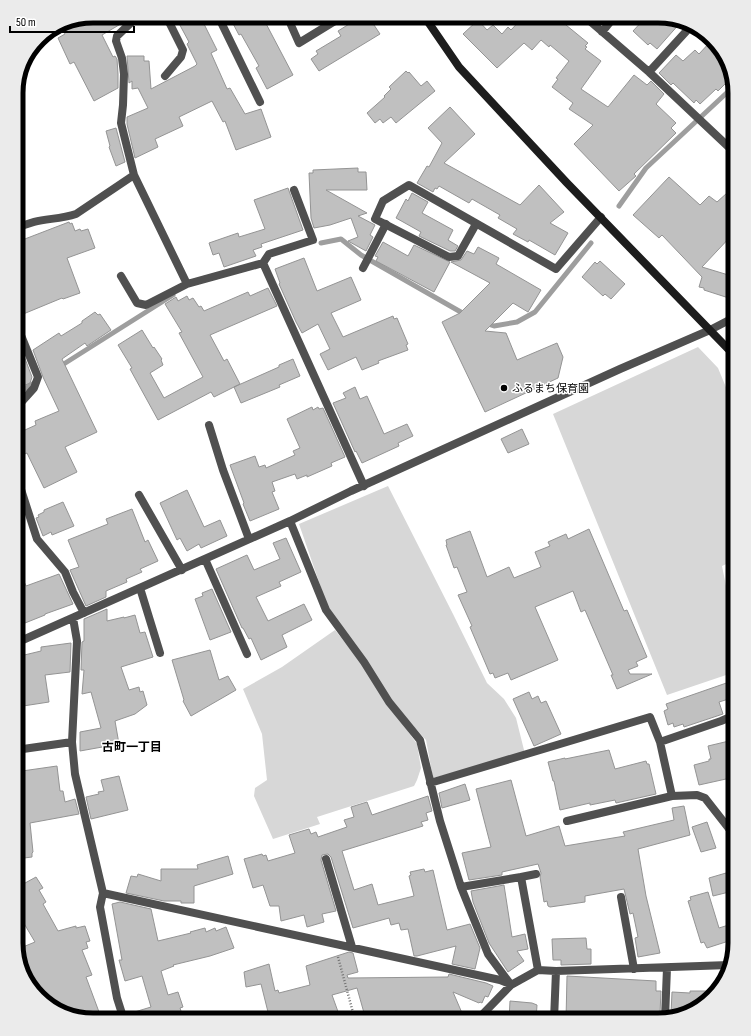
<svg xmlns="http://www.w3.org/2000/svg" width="751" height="1036" font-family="'Sofia Sans Condensed','Noto Sans JP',sans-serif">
<rect width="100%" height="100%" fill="#fff"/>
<path fill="#d7d7d7" d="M698 347 718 368 735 409V560L722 566 735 630V672L667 695 553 414Z
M388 486 453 614 487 683 504 699 516 718 525 754 433 778 426 740 390 700 328 608 299 524Z
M335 630 359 660 375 686 417 744 421 768 417 780 414 786 317 817 320 824 273 839 254 796 255 788 267 780 262 734 243 689 282 667Z"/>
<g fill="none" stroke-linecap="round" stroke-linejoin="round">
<path stroke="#9e9e9e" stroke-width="5" d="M619 206 646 168 733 87
M321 243 341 239 361 255 466 315
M485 323 494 326 517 322 535 312 591 243
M59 367 173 295
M16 394 36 382"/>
</g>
<path fill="#c0c0c0" stroke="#949494" d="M94 16H130L124 22 102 35 113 57 115 56 117 59 118 74V88L94 101 74 62 70 64 58 38 65 34 62 28Z
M175 16H200L217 50 211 53 227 89 230 88 245 114 261 109 271 137 236 150 225 121 223 122 212 101 179 117 183 126 155 139 158 147 135 158 127 124V117L148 108 138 88 132 89V81L129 83 127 56H144V61H149L151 89 195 66 197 64 187 44 189 42Z
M229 16H262L293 75 267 89 256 68 259 66 241 34 239 35Z
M362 16H368L380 34 319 71 311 59 318 54 316 51 341 36 338 31Z
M524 16H555L588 43 585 46 587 47 585 49 601 61 581 89 608 107 634 75 647 85 651 81 664 94 656 104 676 123 671 128 676 133 634 174 636 176 619 191 574 144 593 125 569 109 573 103 552 87 558 79 556 78 569 61 550 45 549 47 541 40 532 50 524 43 497 68 463 34 478 20 487 30 493 25 502 34 508 27 511 30Z
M647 16H662L681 22 657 49 650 43 648 45 633 31Z
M711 41 724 55 731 78 718 91 716 89 700 104 696 100 694 103 673 83 671 85 659 73 676 55 683 61 695 50 699 54Z
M406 71 408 73 409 72 421 86 427 81 435 91 396 123 391 117 383 123 380 119 375 123 367 113 385 97 384 96 391 89 389 87Z
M450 107 475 134 444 163 520 205 539 185 564 212 550 223 568 233 555 255 529 240 528 242 513 234 517 229 498 218 500 215 472 199 469 203 439 186 437 189 435 188 433 192 417 183 427 166 429 167 442 143 428 128Z
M116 128 125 162 116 166 109 147 110 146 106 131Z
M358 168V172H366L367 190H326L367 213 358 216 375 225 370 235 373 237 366 251 348 241 358 237 351 218 330 225 314 228 311 218 309 173H313V170Z
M669 177 700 205 709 196 717 202 727 193 735 201V227L729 233 732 235 702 267 735 277V300L704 290V288L699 287 702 277 662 235 659 238 633 215Z
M288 188 303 230 261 244 262 247 253 250 256 256 224 267 219 253 213 255 209 243 238 233 239 237 265 229 254 200Z
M412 193 428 202 422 213 453 230 448 240 458 246 455 251H450L419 236 421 232 396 218 406 199 408 201Z
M69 222 70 224 72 223 75 231 80 229 81 231 88 229 95 248 67 258 80 293 63 299 62 298 16 317V289L20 287 16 277V255L22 253 17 242Z
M383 242 408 256 414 245 450 262 434 292 376 261 378 257 375 256Z
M478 247 499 258 496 264 541 290 528 312 513 303 485 331 506 333 517 360 557 343 563 357 558 378 485 412 442 322 460 313 490 283 451 262 461 260 467 251 474 254Z
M304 258 317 291 351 277 361 300 331 313 343 337 393 316 394 319 397 318 408 344 406 345 408 350 378 361 379 363 362 370 356 357 328 370 320 354 330 349 318 324 302 333 296 322 279 284 280 283 275 269Z
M600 261 625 284 611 299 605 294 603 296 582 277 595 262 597 264Z
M268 288 277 306 210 335 224 361 227 359 240 384 214 397 211 392 158 420 130 369 132 368 118 345 142 330 153 348 154 347 162 359 161 360 163 365 150 373 164 398 203 377 179 333 182 332 165 304 176 297 178 301 187 296 189 300 193 298 199 307 201 306 204 311 248 292 250 296Z
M95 312 98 315 100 314 111 330 87 346 85 343 62 359 97 432 65 447 77 472 44 488 27 453 20 456 16 446V434L36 425 35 421 59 411 43 377 33 350 59 333 61 336 82 323V321Z
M24 356 32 377 30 383 16 389V361Z
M293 359 300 376 279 385 280 387 241 403 234 387 279 367V365Z
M355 387 360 399 367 396 384 434 407 424 413 436 398 443 399 446 362 463 356 451 355 452 333 403 346 398 343 393Z
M312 407 313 410 318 407 319 409 323 408 345 457 331 463 332 466 307 477V475L297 479 295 474 272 482 275 491 272 492 279 509 250 521 243 504 244 503 230 465 255 456 259 467 265 465 266 468 295 455 293 451 300 448 287 419Z
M522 429 529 444 508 453 501 439Z
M187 490 204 527 220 520 227 536 201 548 199 544 187 551 180 538 177 540 160 503Z
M63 502 74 526 52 535 51 532 43 536 36 518 39 517 38 515 44 512V510Z
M132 509 145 542 148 540 158 561 140 569 142 572 126 579 127 582 106 591V597L86 606 70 570 79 567 68 540 108 524 106 519Z
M589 529 624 611 627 610 647 657 636 662 638 666 628 670 630 674H652L617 689 611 675H613L585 610 581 612 573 591 535 607 558 660 511 680 508 673 495 678 493 673 490 674 470 627 472 626 458 595 467 592 457 567 454 568 446 545H447L446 540 470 531 487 577 509 567 514 578 541 567 535 552 550 546 548 542 566 534 568 539Z
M286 538 301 572 279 582 281 586 256 597 268 621 304 604 312 620 282 635 287 647 261 660 251 638 249 639 243 628H242L216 569 247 555 254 570 280 559 273 543Z
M16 563 26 586 59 574 73 604 45 614V615L25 623 24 621 16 624Z
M212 589 231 632 210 640 195 599 203 596 202 593Z
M107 609V621L124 617V618L135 615 140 633 145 632 153 657 121 667 129 690 139 687 140 692 143 691 147 705 135 714 115 721 119 744 80 751V732L101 728 91 692 82 694 84 670H81L82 642 84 641V619Z
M71 643 70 672 45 675 49 702 23 706 16 678V657L41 651V647Z
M210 650 219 680 228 676 236 690 191 716 183 701 184 700 172 660Z
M735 680V697L719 702 723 714 684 727 683 724 674 727 673 723 668 725 664 711 668 709 666 704Z
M529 692 532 699 538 696 541 703 546 701 561 734 534 746 513 699Z
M729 741 730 747 735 746V777L699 785 694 765 709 761V759H711L708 746Z
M609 750 615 769 646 761 647 764H649L656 794 616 803 615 800 590 805V803L560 810 554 781H553L548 762 565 758V759Z
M57 766 60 791H63L65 802 75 799 79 814 30 823 33 852 32 853V857L16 859V774L22 773V771Z
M119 776 128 810 91 819 86 797 99 794 98 792 104 791 101 780Z
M511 780 526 836 559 826 565 846 625 836 623 832 674 820 672 808 684 806 690 835 638 849 646 896 660 953 638 957 635 938 638 937 633 913 630 914 624 889 585 896V902L550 907 548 906 547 901 544 902 540 877 541 873 538 864 502 872V875L469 880 462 853 491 847 476 789Z
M465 784 470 800 442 808 439 793Z
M428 796 432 811 426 813 428 820 421 822 423 826 342 851 354 890 372 884 378 905 414 896 409 876 411 875 410 872 424 869 425 872 433 870 447 930 470 924 480 948 475 969 452 964 456 946 417 956H414L408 929 401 930 399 923 391 925 389 918 353 928 331 857 328 854 322 855 321 860 336 911 322 914 324 922 307 927 304 915 281 921 279 906H270L263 885 253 888 244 859 262 854 263 856 266 855 268 861 295 853 289 835 309 829 311 834 316 832 318 837 347 827 344 820 354 817 351 807 367 802 372 815Z
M707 822 716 848 701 852 692 827Z
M228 856 233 874 194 886V903H181V901H164L126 893 131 876 137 877 138 874 161 881V869H198L197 865Z
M726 873 730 889 728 890 729 892 713 896 709 878Z
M36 877 43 888 39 890 46 902 43 904 58 931 76 926V928L85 926 90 941 86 942 88 948 82 950 92 975 86 977 102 1020H89L55 1010 26 981 18 949 35 942 19 915 24 912 16 898V888Z
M504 885 512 937 525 934 528 949 517 951 524 961 508 972 489 943 473 902 471 891Z
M708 892 719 928 735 923V939L707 948 704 942 701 943 688 901 691 900 690 897Z
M120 902 151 909 158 941 191 933 190 932 205 928 206 932 215 928 216 931 226 927 234 948 210 956 173 965 174 966 161 971 168 995 178 992 183 1007 180 1008 183 1017 174 1020H129L128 1014 151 1007 142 976 125 981 119 960H122L112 904Z
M586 938 587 949H591V964L561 965V960H553L552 939Z
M349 952 353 953 358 972 347 975 348 978 448 977 449 974 486 983 493 986 488 997 485 996 482 1003 480 1002 479 1003 453 992 465 1020H366L357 988 332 995 341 1020H270L261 984 246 987 244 972 269 964 275 991 278 990 279 993 310 985 306 966Z
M567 976 656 981V991H661L660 1013H655V1020L624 1018V1020H566Z
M690 991H715L696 1010 679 1014H671L672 992 690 993Z
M510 1001 532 1003 537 1005 536 1020H509Z"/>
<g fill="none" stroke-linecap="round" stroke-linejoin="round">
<path stroke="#727272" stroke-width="2.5" stroke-dasharray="1 2" stroke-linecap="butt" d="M338 957 355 1020
M370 1020 396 1012 398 1020"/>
<path stroke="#505050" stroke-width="8" d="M363 268 386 224"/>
<path stroke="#505050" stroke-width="8" d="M138 16 117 36 116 41 122 58 124 74 123 105 121 123 134 175 187 284 263 263 364 486
M218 16 260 102
M584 16 649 72 735 153
M291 25 299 43 343 16
M602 32 615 16
M649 72 692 25
M165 76 181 57 183 50 166 16
M476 224 458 256 449 257 375 219 383 201 409 185 556 269 601 217
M16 229C37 217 55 221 76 214L134 175
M263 263 269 254 313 240 294 190
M121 276 137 303 146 305 187 284
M16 408 34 388 38 377 16 323
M209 425 223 470 249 539
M16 474 37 539 65 572 73 592 84 613
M139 495 182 570
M290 521 326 610 364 662 389 702 420 740 440 821 461 887 488 954 511 985
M205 559 247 654
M140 588 160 653
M73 618 77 641 72 742 75 774 103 893 100 907 117 998 124 1020
M16 643 290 521 351 491 620 369 710 330 735 317
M660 742 672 796 697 795 705 798 734 835 735 839
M16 750 72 742
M430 783 650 717 660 742 721 721 728 718 735 711
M567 821 672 796
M326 859 352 947
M521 877 536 874
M461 887 521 877 538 970
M103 893 500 980 510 984
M621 897 634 969
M665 1018 667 968
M477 1020 511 985 538 970 556 971 729 965
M554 1020 556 971"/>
<path stroke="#1d1d1d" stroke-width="8" d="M424 16 459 67 567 183 735 356"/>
</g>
<circle fill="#000" stroke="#fff" stroke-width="1.5" cx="504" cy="388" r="4"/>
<g text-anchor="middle" stroke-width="3" stroke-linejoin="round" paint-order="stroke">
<g font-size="11" fill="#000" stroke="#fff" text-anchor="start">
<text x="512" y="392">ふるまち保育園</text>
</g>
<g font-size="12" font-weight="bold" fill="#000" stroke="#fff">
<text x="132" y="751">古町一丁目</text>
</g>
</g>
<path d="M0 0H751V1036H0ZM93 23H658A70 70 0 0 1 728 93V943A70 70 0 0 1 658 1013H93A70 70 0 0 1 23 943V93A70 70 0 0 1 93 23Z" fill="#ebebeb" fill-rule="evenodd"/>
<path fill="none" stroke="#000" stroke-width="5" d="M93 23H658A70 70 0 0 1 728 93V943A70 70 0 0 1 658 1013H93A70 70 0 0 1 23 943V93A70 70 0 0 1 93 23Z"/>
<path d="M10 26v6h124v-6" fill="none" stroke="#000000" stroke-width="2"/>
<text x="16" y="26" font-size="12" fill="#000000" stroke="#ffffff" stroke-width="3" paint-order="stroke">50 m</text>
</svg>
